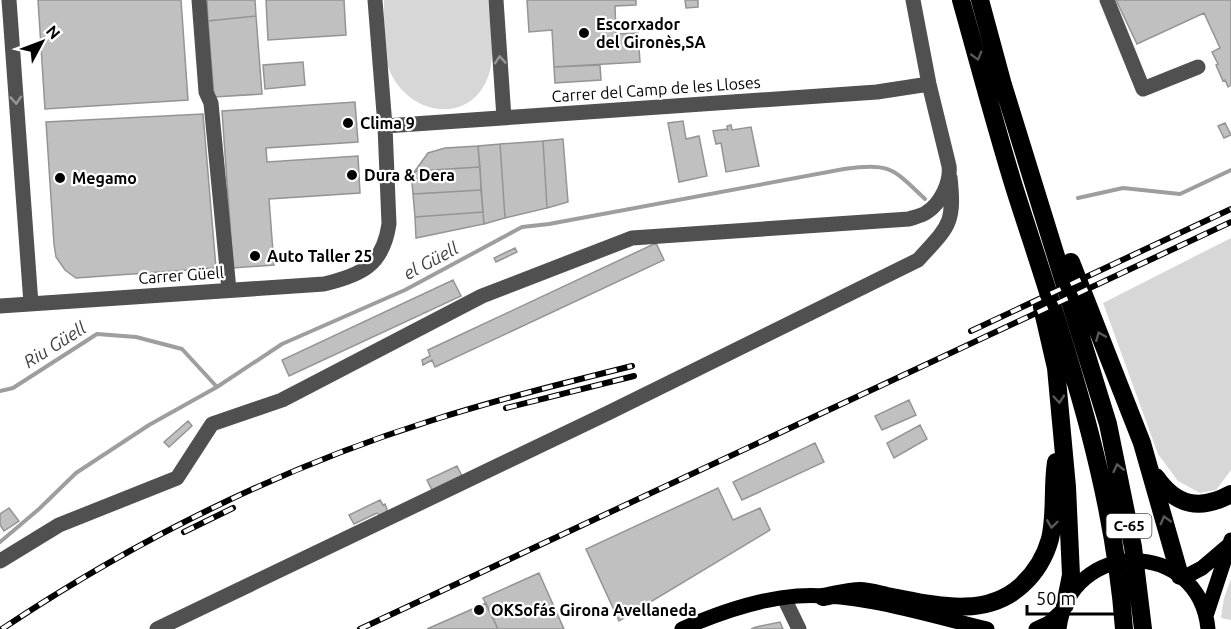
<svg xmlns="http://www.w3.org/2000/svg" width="1231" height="629" font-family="Ubuntu,sans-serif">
<rect width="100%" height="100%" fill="#fff"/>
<path fill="#d7d7d7" d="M384 0H488C490 24 496 51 489 74 472 127 407 116 389 69 384 58 384 14 384 0Z
M1231 238V470L1216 490 1200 493 1178 481 1158 454 1103 303Z
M1231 579V620L1221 618 1224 598Z"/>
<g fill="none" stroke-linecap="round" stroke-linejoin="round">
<path stroke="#9e9e9e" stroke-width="4" d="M1078 198 1123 188 1180 194 1231 170
M0 391 13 388 97 334 136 337 182 349 217 387
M0 542 39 509 76 473 149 425 217 387 282 344 405 290 522 227 549 224 844 169C891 163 892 168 925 199"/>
</g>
<path fill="#c0c0c0" stroke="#949494" stroke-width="1.5" d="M38 0H181L188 100 45 109Z
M207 0H255L256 16 208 21Z
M266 0H344L346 35 268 40Z
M527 0H636V5L615 6 616 34 638 33 640 62 554 67 552 30 529 32Z
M685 0H698V7L686 8Z
M1116 0H1231V85L1228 87 1225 80 1223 81 1216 65 1218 64 1212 52 1220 48 1204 13 1137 44Z
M256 16 262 94 214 97 208 21Z
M303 62 305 85 265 89 263 65Z
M600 65 601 80 555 83 554 67Z
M355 102 358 142 266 148 267 162 358 156 360 193 269 199 274 265 233 268 222 111Z
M203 114 216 268 76 278 65 270 56 257 54 244 46 122Z
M683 121 686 139 699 136 707 176 679 182 668 123Z
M1225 123 1231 135 1224 138 1218 126Z
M731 125 732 130 751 127 759 166 726 172 721 143 716 144 713 131 727 129 728 131 727 126Z
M563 139 568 202 547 208 543 141Z
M543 141 547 208 505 218 500 144Z
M500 144 505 218 484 224 478 146Z
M478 146 480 167 415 171 428 153 445 148Z
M480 167 481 190 413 194 412 182 415 171Z
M481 190 483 212 415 217 413 194Z
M483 212 484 224 416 238 415 217Z
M656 243 664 260 435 367 432 360 423 365 422 360 430 356 428 350Z
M515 248 517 252 496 262 494 258Z
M453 280 461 296 289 376 282 360Z
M909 400 916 415 882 430 875 416Z
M188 421 192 426 169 447 164 442Z
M920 425 927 439 894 458 887 443Z
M815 443 824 462 742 500 733 482Z
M457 466 463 478 433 492 427 480Z
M718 488 733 520 760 508 770 530 619 621 586 549Z
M380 500 383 505 385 504 387 509 386 513 381 516 377 513 354 524 349 515Z
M9 508 19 521 4 531 0 525V514Z
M539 573 564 629H498L483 598Z
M486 603 498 629H427L452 618Z
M780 622 783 629H751L756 627Z"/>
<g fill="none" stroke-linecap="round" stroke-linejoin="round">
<path stroke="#505050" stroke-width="15" d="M9 0 31 304
M199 0 206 92 211 103 229 290
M496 0 504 118
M1107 0 1143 89 1198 67
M385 126 877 92 929 84
M0 306 324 284C362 275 383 265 389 224L385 126 375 0
M0 561 59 525 177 478 212 424 282 400 482 296 632 238 909 219C914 217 922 216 927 212 941 203 951 182 949 166L929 84 913 0
M784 598 799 629
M157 629 608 413 918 260C949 226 955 224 950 177"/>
<path stroke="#000" stroke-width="15" d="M1183 578 1202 568 1229 545
M1206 616 1231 540
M682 629C718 613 758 599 797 596 859 592 928 615 987 629
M1036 629 1049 623 1062 611
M1059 629C1070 538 1199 538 1208 629"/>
<path stroke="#000" stroke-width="18" d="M961 0C979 64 996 129 1016 193 1062 336 1113 478 1124 629
M980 0 1003 85 1108 424 1133 547 1143 629
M1071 262 1142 443 1180 576
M1042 307 1056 368 1067 487 1071 575 1065 605
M1156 477C1176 506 1200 511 1231 494
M823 597C835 595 848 591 860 591 868 591 878 594 887 596 931 604 984 620 1022 585 1035 573 1045 557 1050 539 1056 514 1052 488 1056 462"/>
<defs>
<path id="rail" d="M971 331 1231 209
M506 408 634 376
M184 532 233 508
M2 629C134 541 278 469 430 421 496 400 564 383 632 366
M360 629 1231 222"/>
</defs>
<use href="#rail" stroke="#000" stroke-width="6"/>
<use href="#rail" stroke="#fff" stroke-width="4" stroke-dasharray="11" stroke-linecap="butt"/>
</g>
<defs><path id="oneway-chevron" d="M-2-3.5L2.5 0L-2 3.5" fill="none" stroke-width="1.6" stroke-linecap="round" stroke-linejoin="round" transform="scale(1.5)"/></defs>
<g stroke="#595959">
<use href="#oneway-chevron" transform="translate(977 56) rotate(74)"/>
<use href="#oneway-chevron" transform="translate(1100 336) rotate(-112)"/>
<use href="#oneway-chevron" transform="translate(1059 399) rotate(85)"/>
<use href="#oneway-chevron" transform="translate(1118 468) rotate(-103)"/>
<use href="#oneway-chevron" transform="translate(1165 520) rotate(-105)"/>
<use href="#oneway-chevron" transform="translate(1052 524) rotate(98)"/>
</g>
<g stroke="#969696">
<use href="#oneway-chevron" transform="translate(500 60) rotate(-94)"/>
<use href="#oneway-chevron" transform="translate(16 100) rotate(86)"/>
</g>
<g fill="#000" stroke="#fff" stroke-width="2">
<circle cx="584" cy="33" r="6"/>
<circle cx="348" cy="123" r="6"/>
<circle cx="352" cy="175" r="6"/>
<circle cx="60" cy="178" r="6"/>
<circle cx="255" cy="256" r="6"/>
<circle cx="479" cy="610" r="6"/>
</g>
<g text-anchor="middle" stroke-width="4.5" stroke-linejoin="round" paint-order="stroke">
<rect fill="#fff" stroke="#4c4c4c" stroke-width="1.5" x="1106.5" y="514" width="45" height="24" rx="4.5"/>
<g font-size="15" font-weight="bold" fill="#000">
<text x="1129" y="531">C-65</text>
</g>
<g font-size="16" font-weight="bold" fill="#000" stroke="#fff" text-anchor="start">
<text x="596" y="30">Escorxador<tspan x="596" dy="18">del Gironès,SA</tspan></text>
<text x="360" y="129">Clima 9</text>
<text x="364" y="181">Dura &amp; Dera</text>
<text x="72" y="184">Megamo</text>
<text x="267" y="262">Auto Taller 25</text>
<text x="491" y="616">OKSofás Girona Avellaneda</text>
</g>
<g font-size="16" fill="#000" stroke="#fff">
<text transform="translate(656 89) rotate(-4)" y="6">Carrer del Camp de les Lloses</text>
<text transform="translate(181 275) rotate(-4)" y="6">Carrer Güell</text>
</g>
<g font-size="18" font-style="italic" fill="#3f3f3f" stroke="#fff">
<text transform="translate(431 261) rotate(-28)" y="6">el Güell</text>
<text transform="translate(55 345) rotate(-32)" y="6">Riu Güell</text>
</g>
</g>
<g transform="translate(42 42) rotate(49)" stroke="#ffffff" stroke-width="4.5" paint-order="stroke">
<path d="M0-4.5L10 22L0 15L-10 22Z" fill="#000000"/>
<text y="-9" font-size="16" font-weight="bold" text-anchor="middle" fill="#000000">N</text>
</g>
<path d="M1027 605v9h94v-9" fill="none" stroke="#000000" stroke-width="3"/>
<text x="1036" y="605" font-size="18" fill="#000000" stroke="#ffffff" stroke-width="4.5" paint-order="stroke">50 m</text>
</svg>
